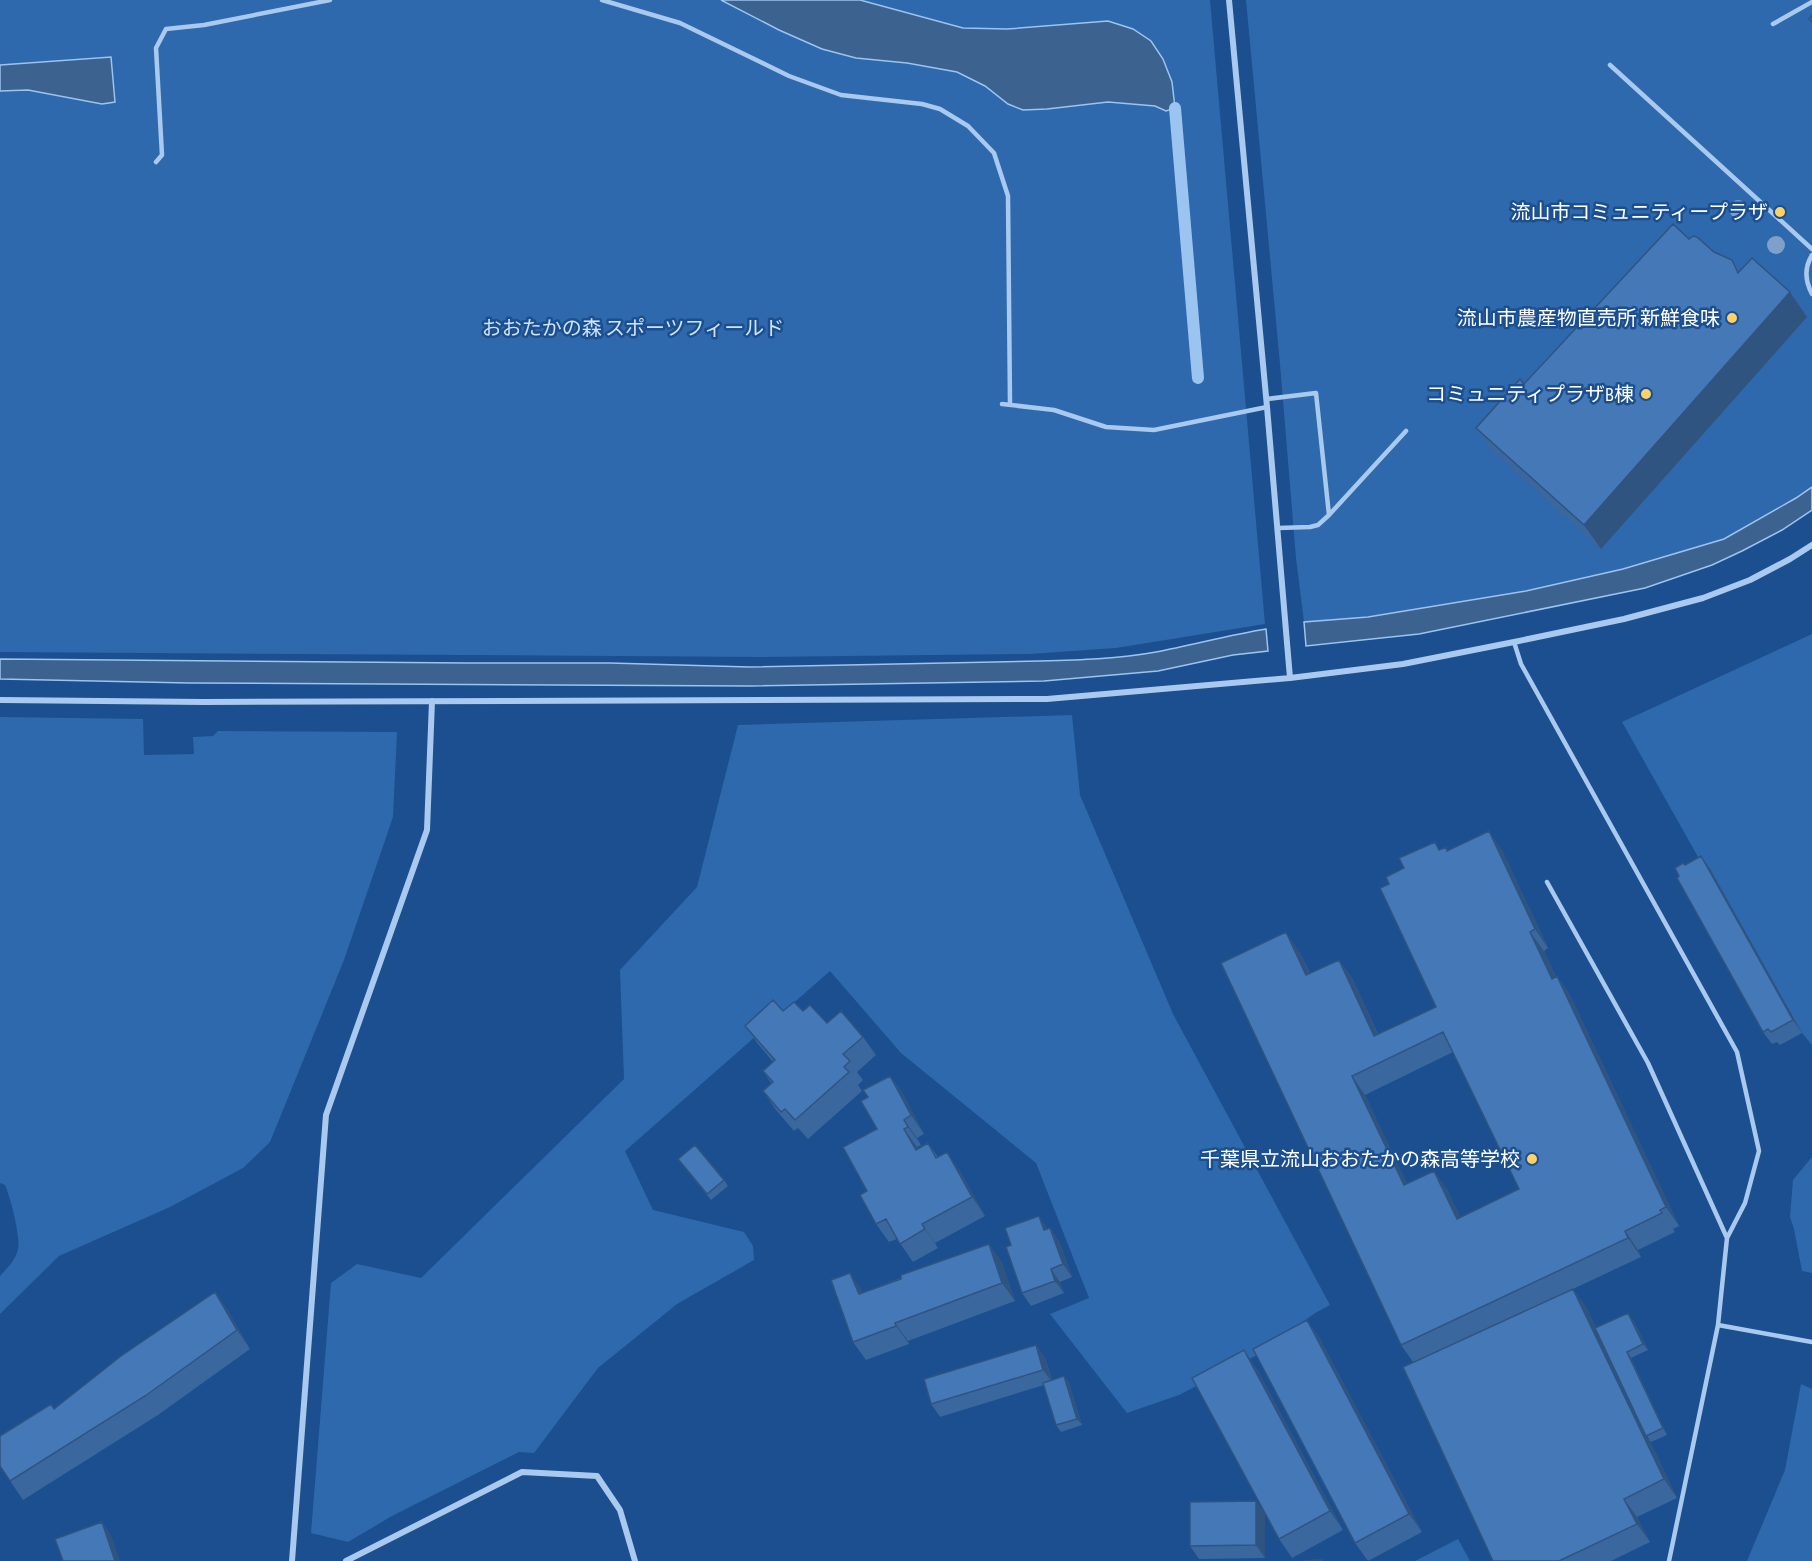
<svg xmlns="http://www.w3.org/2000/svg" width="1812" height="1561" font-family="'Sofia Sans Condensed','Noto Sans JP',sans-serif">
<rect width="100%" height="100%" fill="#1b4f8f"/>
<path fill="#2e69ad" d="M0 0H1210L1265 624 1116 648 1029 654 762 657 0 652Z
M1246 0H1812V487L1796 498 1724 539 1623 569 1526 591 1368 617 1304 622 1296 558 1280 364Z
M1812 634V1045L1802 1033 1710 869 1706 871 1622 722Z
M1072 715 1080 795 1173 1014 1330 1305 1315 1313 1261 1353 1179 1395 1127 1413 1050 1314 1089 1298 1036 1163 901 1053 830 971 625 1151 653 1210 744 1232 753 1246 754 1260 677 1304 598 1368 534 1453 519 1452 392 1516 348 1542 311 1533 331 1283 357 1264 421 1278 624 1079 620 970 697 887 738 725Z
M0 717 143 719 144 755 194 754 193 737 213 736 218 731 397 732 393 817 344 960 270 1142 243 1168 170 1207 59 1256 0 1314V1276C7 1268 16 1260 18 1249 21 1238 10 1196 5 1185L0 1183Z
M1812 1157V1273L1802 1271 1794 1229 1790 1217 1793 1180Z
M1801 1384 1812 1389V1561H1747L1785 1470Z
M1458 1539 1470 1561H1415Z"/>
<path fill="#3c6290" stroke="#9cc4f0" stroke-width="1.5" d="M721 0H860L963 28 1007 29 1108 21 1133 29 1151 41 1163 59 1172 82 1175 108 1166 111 1155 106 1108 102 1047 109 1023 110 1008 104 985 86 957 72 907 63 856 58 822 49 779 30Z
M111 57 115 102 102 104 28 90 0 91V65Z
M1812 487V510L1782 530 1742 551 1712 565 1645 588 1419 634 1306 646 1304 622 1368 617 1526 591 1623 569 1724 539 1796 498Z
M1266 629 1268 651 1233 655 1158 671 1044 681 750 686 189 683 0 679V659L466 663H610L749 667 1039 661C1078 660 1118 659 1156 652 1193 645 1229 635 1266 629Z"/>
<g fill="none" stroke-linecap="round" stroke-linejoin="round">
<path stroke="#9cc4f0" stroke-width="12" d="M1175 108 1198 378"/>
<path stroke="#a9c9ee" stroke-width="4.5" d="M602 0 680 23 789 76 841 95 922 104 940 109 968 126 994 153 1008 196 1010 404
M1773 24 1812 2
M1610 65 1812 249
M156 162 162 155 156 48 166 29 204 25 330 0
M1812 255C1804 268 1805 281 1812 294
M1267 399 1316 393 1329 515 1406 431
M1002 404 1054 410 1106 427 1154 430 1267 407
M1278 528 1310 527 1318 525 1329 515
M1514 642 1521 664 1737 1052 1759 1151 1745 1203 1727 1238 1648 1063 1547 882
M1727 1238 1718 1325 1812 1342
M1669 1561 1718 1325"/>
<path stroke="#a9c9ee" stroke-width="6" d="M1229 0 1267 407 1290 678
M0 700 204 702 1047 699 1290 678 1403 664 1514 642 1624 619 1703 598 1750 580 1790 559 1812 545
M292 1561 326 1115 427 830 432 701
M346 1561 522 1472 597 1476 620 1510 635 1561"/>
</g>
<g fill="#7ea0ca">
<circle cx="1738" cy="209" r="9"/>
<circle cx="1776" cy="245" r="9"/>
</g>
<path fill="#3a679d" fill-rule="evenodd" d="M1689 239 1714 252 1732 260 1740 271 1790 292 1807 317 1601 549 1493 452 1476 428 1524 384Z
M1446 847 1448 850H1502L1548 948 1544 951 1556 977 1557 976 1570 995 1679 1226 1673 1229 1675 1232 1638 1250 1641 1257 1573 1289 1586 1307 1596 1328 1633 1320 1648 1350 1631 1358 1667 1435 1651 1442 1649 1439 1677 1498 1637 1517 1650 1542 1611 1561H1493L1413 1362 1401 1345 1299 951 1310 973 1339 960 1352 978 1378 1034 1436 1007 1389 884 1404 868ZM1453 1052 1519 1189 1460 1217 1447 1189 1407 1184 1365 1095Z
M1701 856 1710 869 1802 1033 1780 1045 1777 1042 1772 1044 1763 1032 1685 865Z
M783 1011H803L827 1023 863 1037 876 1055 857 1072 863 1080 858 1085 862 1091 808 1139 798 1128 794 1131 776 1110 763 1091 771 1083 763 1071 773 1062 758 1044 745 1026Z
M890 1076 903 1094 924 1134 917 1138 921 1145 917 1147 918 1149 928 1143 938 1157 960 1171 985 1216 935 1243 938 1248 913 1262 897 1239 889 1242 876 1224 867 1191 877 1129 868 1097Z
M678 1159 724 1180 728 1186 711 1200Z
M1050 1228 1059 1241 1072 1277 1060 1282 1064 1293 1031 1306 1022 1293 1048 1229Z
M989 1244 1002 1263 1015 1301 908 1341 909 1344 866 1360 853 1342 864 1292Z
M215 1292 228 1311 250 1349 158 1415 23 1500 0 1466Z
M1307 1320 1320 1339 1422 1532 1368 1561 1355 1543Z
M1036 1345 1045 1358 1052 1380 1064 1376 1069 1383 1082 1425 1061 1432 1056 1425 1044 1385 940 1417 931 1404Z
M1257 1369 1343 1530 1292 1558 1279 1539Z
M1256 1501 1265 1514V1558L1199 1559 1190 1546Z"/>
<path fill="#305480" d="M1790 292 1807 317 1601 549 1584 525Z
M1489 831 1502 850 1548 948 1535 929Z
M1701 856 1710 869 1802 1033 1793 1020Z
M1286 932 1299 951 1319 993 1306 975Z
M1530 932 1544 951 1565 997 1552 979Z
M1339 960 1352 978 1387 1055 1374 1036Z
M1557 976 1570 995 1679 1226 1666 1207Z
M890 1076 903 1094 924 1134 911 1115Z
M1352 1076 1365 1095 1417 1204 1404 1185Z
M904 1120 917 1138 921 1145 908 1127Z
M904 1129 917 1147 929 1169 916 1150Z
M947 1152 960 1171 985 1216 972 1197Z
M1434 1171 1447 1189 1470 1237 1457 1219Z
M1039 1216 1048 1229 1044 1230Z
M922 1224 935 1243 938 1248 925 1229Z
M1050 1228 1059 1241 1072 1277 1063 1264Z
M1625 1231 1638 1250 1641 1257 1628 1238Z
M989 1244 1002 1263 1015 1301 1002 1283Z
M1051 1269 1060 1282 1064 1293 1055 1281Z
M850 1273 863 1292 859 1294Z
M1573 1289 1586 1307 1677 1498 1664 1479Z
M215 1292 228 1311 250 1349 237 1330Z
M1628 1313 1633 1320 1648 1350 1643 1344Z
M1307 1320 1320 1339 1422 1532 1409 1514Z
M895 1323 908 1341 909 1344 896 1326Z
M1036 1345 1045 1358 1052 1382 1043 1370Z
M1244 1350 1257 1369 1343 1530 1330 1511Z
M1627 1352 1631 1358 1667 1435 1663 1428Z
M1064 1376 1069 1383 1082 1425 1077 1419Z
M1624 1499 1637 1517 1650 1542 1637 1524Z
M1256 1501 1265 1514V1558L1256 1545Z
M102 1522 111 1535 120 1561H115Z"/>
<path fill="#4478b7" stroke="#305480" stroke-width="1.5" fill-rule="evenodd" d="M1812 15V22L1809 19Z
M1673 224 1689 239 1693 236 1697 237 1714 252 1732 260 1738 273 1752 258 1790 292 1584 525 1476 428 1520 379 1524 384Z
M1489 831 1535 929 1530 932 1552 979 1557 976 1666 1207 1660 1210 1662 1213 1625 1231 1628 1238 1401 1345 1221 963 1286 932 1306 975 1339 960 1374 1036 1436 1007 1380 888 1389 884 1386 877 1404 868 1399 858 1435 842 1439 850 1446 847 1447 851ZM1443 1032 1519 1189 1457 1219 1434 1171 1404 1185 1352 1076Z
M1701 856 1793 1020 1771 1032 1768 1029 1763 1032 1677 878 1679 876 1675 868 1683 863 1685 865Z
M773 1000 783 1011 794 1002 803 1011 810 1005 827 1023 841 1011 863 1037 843 1054 850 1061 844 1067 849 1072 795 1120 785 1109 781 1112 763 1091 773 1082 763 1071 775 1060 745 1026Z
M890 1076 911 1115 904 1120 908 1127 904 1129 916 1150 928 1143 936 1158 947 1152 972 1197 922 1224 925 1229 900 1244 886 1219 876 1224 860 1195 867 1191 843 1147 877 1129 861 1101 868 1097 863 1090Z
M695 1145 724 1180 707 1194 678 1159Z
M1039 1216 1044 1230 1050 1228 1063 1264 1051 1269 1055 1281 1022 1293 1006 1247 1011 1245 1005 1228Z
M989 1244 1002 1283 895 1323 896 1326 853 1342 831 1280 850 1273 859 1294 901 1279V1275Z
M1573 1289 1664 1479 1624 1499 1637 1524 1559 1561H1493L1403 1367Z
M215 1292 237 1330 145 1396 10 1481 0 1466V1436L51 1404 54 1409 121 1356Z
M1628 1313 1643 1344 1627 1352 1663 1428 1646 1436 1595 1328Z
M1307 1320 1409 1514 1355 1543 1253 1349Z
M1036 1345 1043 1370 931 1404 924 1379Z
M1244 1350 1330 1511 1279 1539 1192 1378Z
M1064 1376 1077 1419 1056 1425 1043 1383Z
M1256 1501V1545L1190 1546V1502Z
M102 1522 115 1561H63L55 1539Z
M1322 1559V1561H1304Z"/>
<g fill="#ffd166" stroke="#1b4f8f" stroke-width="2">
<circle cx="1780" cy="212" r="6"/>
<circle cx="1732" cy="318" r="6"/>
<circle cx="1646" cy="394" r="6"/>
<circle cx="1532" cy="1159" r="6"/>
</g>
<g text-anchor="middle" stroke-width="5" stroke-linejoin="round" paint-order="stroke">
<g font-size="20" fill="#fff" stroke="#1b4f8f" text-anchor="end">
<text x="1768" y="219">流山市コミュニティープラザ</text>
<text x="1720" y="325">流山市農産物直売所 新鮮食味</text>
<text x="1634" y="401">コミュニティプラザB棟</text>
<text x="1520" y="1166">千葉県立流山おおたかの森高等学校</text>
</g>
<g font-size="20" fill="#cfe3fa" stroke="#1b4f8f">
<text x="633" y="335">おおたかの森 スポーツフィールド</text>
</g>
</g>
</svg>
